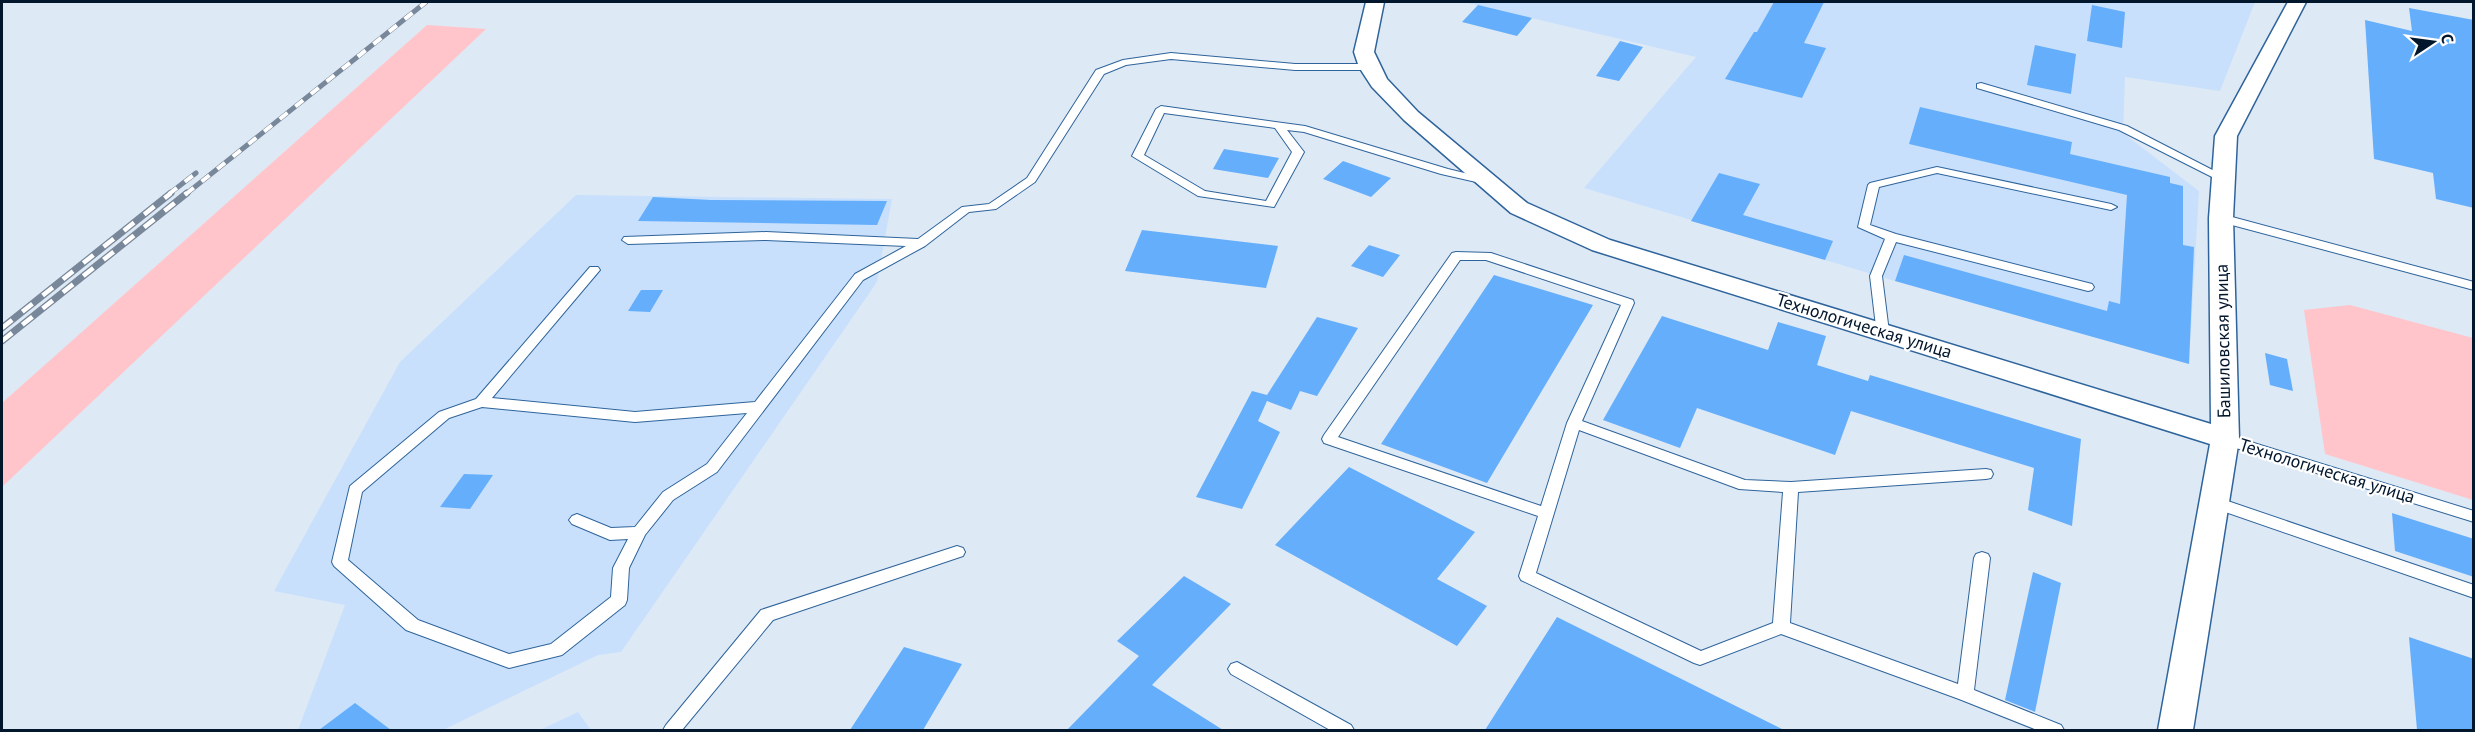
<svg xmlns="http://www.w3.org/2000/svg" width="2475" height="732" font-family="'PT Sans',sans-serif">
<rect width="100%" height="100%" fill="#dee9f6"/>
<path fill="#c8e0fc" d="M1464 2H2255L2220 91 2125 77 2123 133 2199 191 2189 364 1895 281 1584 188 1696 57Z
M576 195 892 199 877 282 621 652 598 655 443 730H298L345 605 274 591 400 362Z
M578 712 591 730H540Z"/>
<path fill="#ffc5cb" d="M427 25 486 29 2 487V403Z
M2350 305 2473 338V500L2325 454 2304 310Z"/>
<path fill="#65aefb" d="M1774 2H1824L1804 43 1826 48 1802 98 1725 79 1754 32H1757Z
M1478 5 1532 18 1517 36 1462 22Z
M2092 5 2125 12 2122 48 2087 41Z
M2409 8 2474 20V208L2436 199 2433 173 2374 159 2365 20 2412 31Z
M1620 41 1643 47 1619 81 1596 76Z
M2035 45 2076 54 2071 94 2027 85Z
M1920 107 2072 142 2070 154 2170 177V183L2183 186V245L2194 247 2189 364 1895 281 1904 255 2107 311 2109 301 2120 304 2127 195 1909 144Z
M1224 149 1279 158 1268 178 1213 169Z
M1343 161 1391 178 1371 197 1323 179Z
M1719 173 1760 184 1743 215 1833 241 1825 260 1691 221Z
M653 197 711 200 887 201 877 225 638 221Z
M1142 230 1278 246 1266 288 1125 271Z
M1369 245 1400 255 1383 277 1351 266Z
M1494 275 1593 305 1487 483 1381 444Z
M641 290H663L650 312 628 311Z
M1662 316 1768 350 1778 322 1826 336 1817 365 1868 381 1870 375 2081 439 2072 526 2028 510 2034 468 1851 411 1835 455 1697 408 1680 448 1603 420Z
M1317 317 1358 328 1317 396 1300 391 1291 410 1267 401 1258 421 1280 432 1242 509 1196 497 1252 391 1267 395Z
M2265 353 2287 359 2293 391 2270 385Z
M1349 467 1475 532 1437 579 1487 606 1457 646 1275 545Z
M464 474 493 475 470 509 440 507Z
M2392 513 2474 539V577L2395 551Z
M2033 572 2061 583 2035 712 2005 700Z
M1184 576 1231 604 1152 685 1223 730H1067L1139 656 1117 641Z
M1557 617 1784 730H1485Z
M2409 637 2474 659V730H2417Z
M904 647 962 664 923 730H850Z
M355 703 391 730H319Z"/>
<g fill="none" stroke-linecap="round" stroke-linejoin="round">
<defs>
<path id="service" d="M1171 53 1295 64H1369L1374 67 1369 70H1295L1171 59 1126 65 1104 74 1035 182 996 209 969 212 925 246 863 280 717 472 673 500 645 535 629 568 627 600 625 605 562 655 509 668 406 630 334 566 332 562 350 486 439 412 476 399 590 267H598L600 270 492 398 635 412 755 402 855 274 906 246 766 240 628 244 622 240 624 237 766 232 918 239 962 207 989 204 1027 178 1096 70 1123 60ZM482 407 635 422 747 413 707 464 663 492 635 527 611 528 577 514 572 516 569 520 572 524 610 540 628 539 613 568 611 597 551 644 509 654 418 620 348 560 362 492 449 418Z
M1981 83 2127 126 2230 179 2224 182 2220 181 2119 130 1977 88V84Z
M1161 106 1305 126 1448 169 1489 179 1491 181 1485 184 1441 174 1304 132 1287 130 1304 152 1274 207 1198 196 1132 156 1156 109ZM1164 113 1275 128 1292 152 1266 201 1205 191 1144 155Z
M1937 167 2111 204 2117 207 2111 210 1937 173 1879 187 1870 225 1896 234 2092 284 2094 287 2092 290 2088 291 1896 242 1882 276 1889 332 1887 335H1877L1870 276 1885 239 1858 227 1868 185 1870 183Z
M2221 214 2474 282V290L2217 221 2215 218 2217 215Z
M1456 252 1491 253 1633 300 1634 303 1582 421 1745 480 1791 482 1986 469 1991 470 1993 474 1991 478 1986 479 1798 492 1790 623 1958 684 1974 558 1976 554 1982 552 1988 554 1990 558 1974 690 2061 725 2064 730H2037L1959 699 1781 634 1700 665 1694 663 1521 580 1519 576 1538 516 1324 443 1322 439 1324 435 1452 253ZM1460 260H1486L1621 305 1567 423 1541 506 1338 437ZM1579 430 1739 489 1783 492 1773 623 1701 651 1536 573Z
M2225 434 2474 511V522L2220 443 2218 439 2220 435Z
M2213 496 2474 585V598L2208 506 2205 502 2208 498Z
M957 546 963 548 965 552 963 556 773 620 682 730H663L666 725 761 610Z
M1237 662 1351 725 1354 730H1330L1231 674 1228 669 1231 664Z"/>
<path id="minor" d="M1366 2H1384L1374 52 1387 79 1418 112 1527 203 1610 240 2211 424 2209 218 2215 136 2288 2H2306L2237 136 2233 218 2239 439 2193 730H2158L2210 444 1592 250 1511 213 1404 120 1372 87 1359 67 1354 52Z"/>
</defs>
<use href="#service" stroke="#2e649b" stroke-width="2"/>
<use href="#minor" stroke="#2e649b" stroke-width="3"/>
<use href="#service" fill="#fff" fill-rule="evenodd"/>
<use href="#minor" fill="#fff" fill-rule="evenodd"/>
<defs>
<path id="rail-far1" d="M169 194 196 173
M186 194 426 2"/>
<path id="rail" d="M2 328 171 193
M2 341 187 193"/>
</defs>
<use href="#rail-far1" stroke="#788799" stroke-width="5"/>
<use href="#rail" stroke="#788799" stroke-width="7"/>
<use href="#rail-far1" stroke="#fff" stroke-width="4" stroke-dasharray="10" stroke-linecap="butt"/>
<use href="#rail" stroke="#fff" stroke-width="4.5" stroke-dasharray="13" stroke-linecap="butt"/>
</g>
<g text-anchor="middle" stroke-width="4.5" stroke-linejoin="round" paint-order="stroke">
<g font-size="18" fill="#02162c" stroke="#fff">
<text transform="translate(1864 326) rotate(17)" y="6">Технологическая улица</text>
<text transform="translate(2223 341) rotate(-91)" y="6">Башиловская улица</text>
<text transform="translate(2327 471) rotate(17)" y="6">Технологическая улица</text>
</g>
</g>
<rect width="2475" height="732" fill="none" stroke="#02162c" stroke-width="6"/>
<g transform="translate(2433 42) rotate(77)" stroke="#ffffff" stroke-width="4.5" paint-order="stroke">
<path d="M0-4.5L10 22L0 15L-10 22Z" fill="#02162c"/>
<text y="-9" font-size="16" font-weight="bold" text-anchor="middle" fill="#02162c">С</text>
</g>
</svg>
